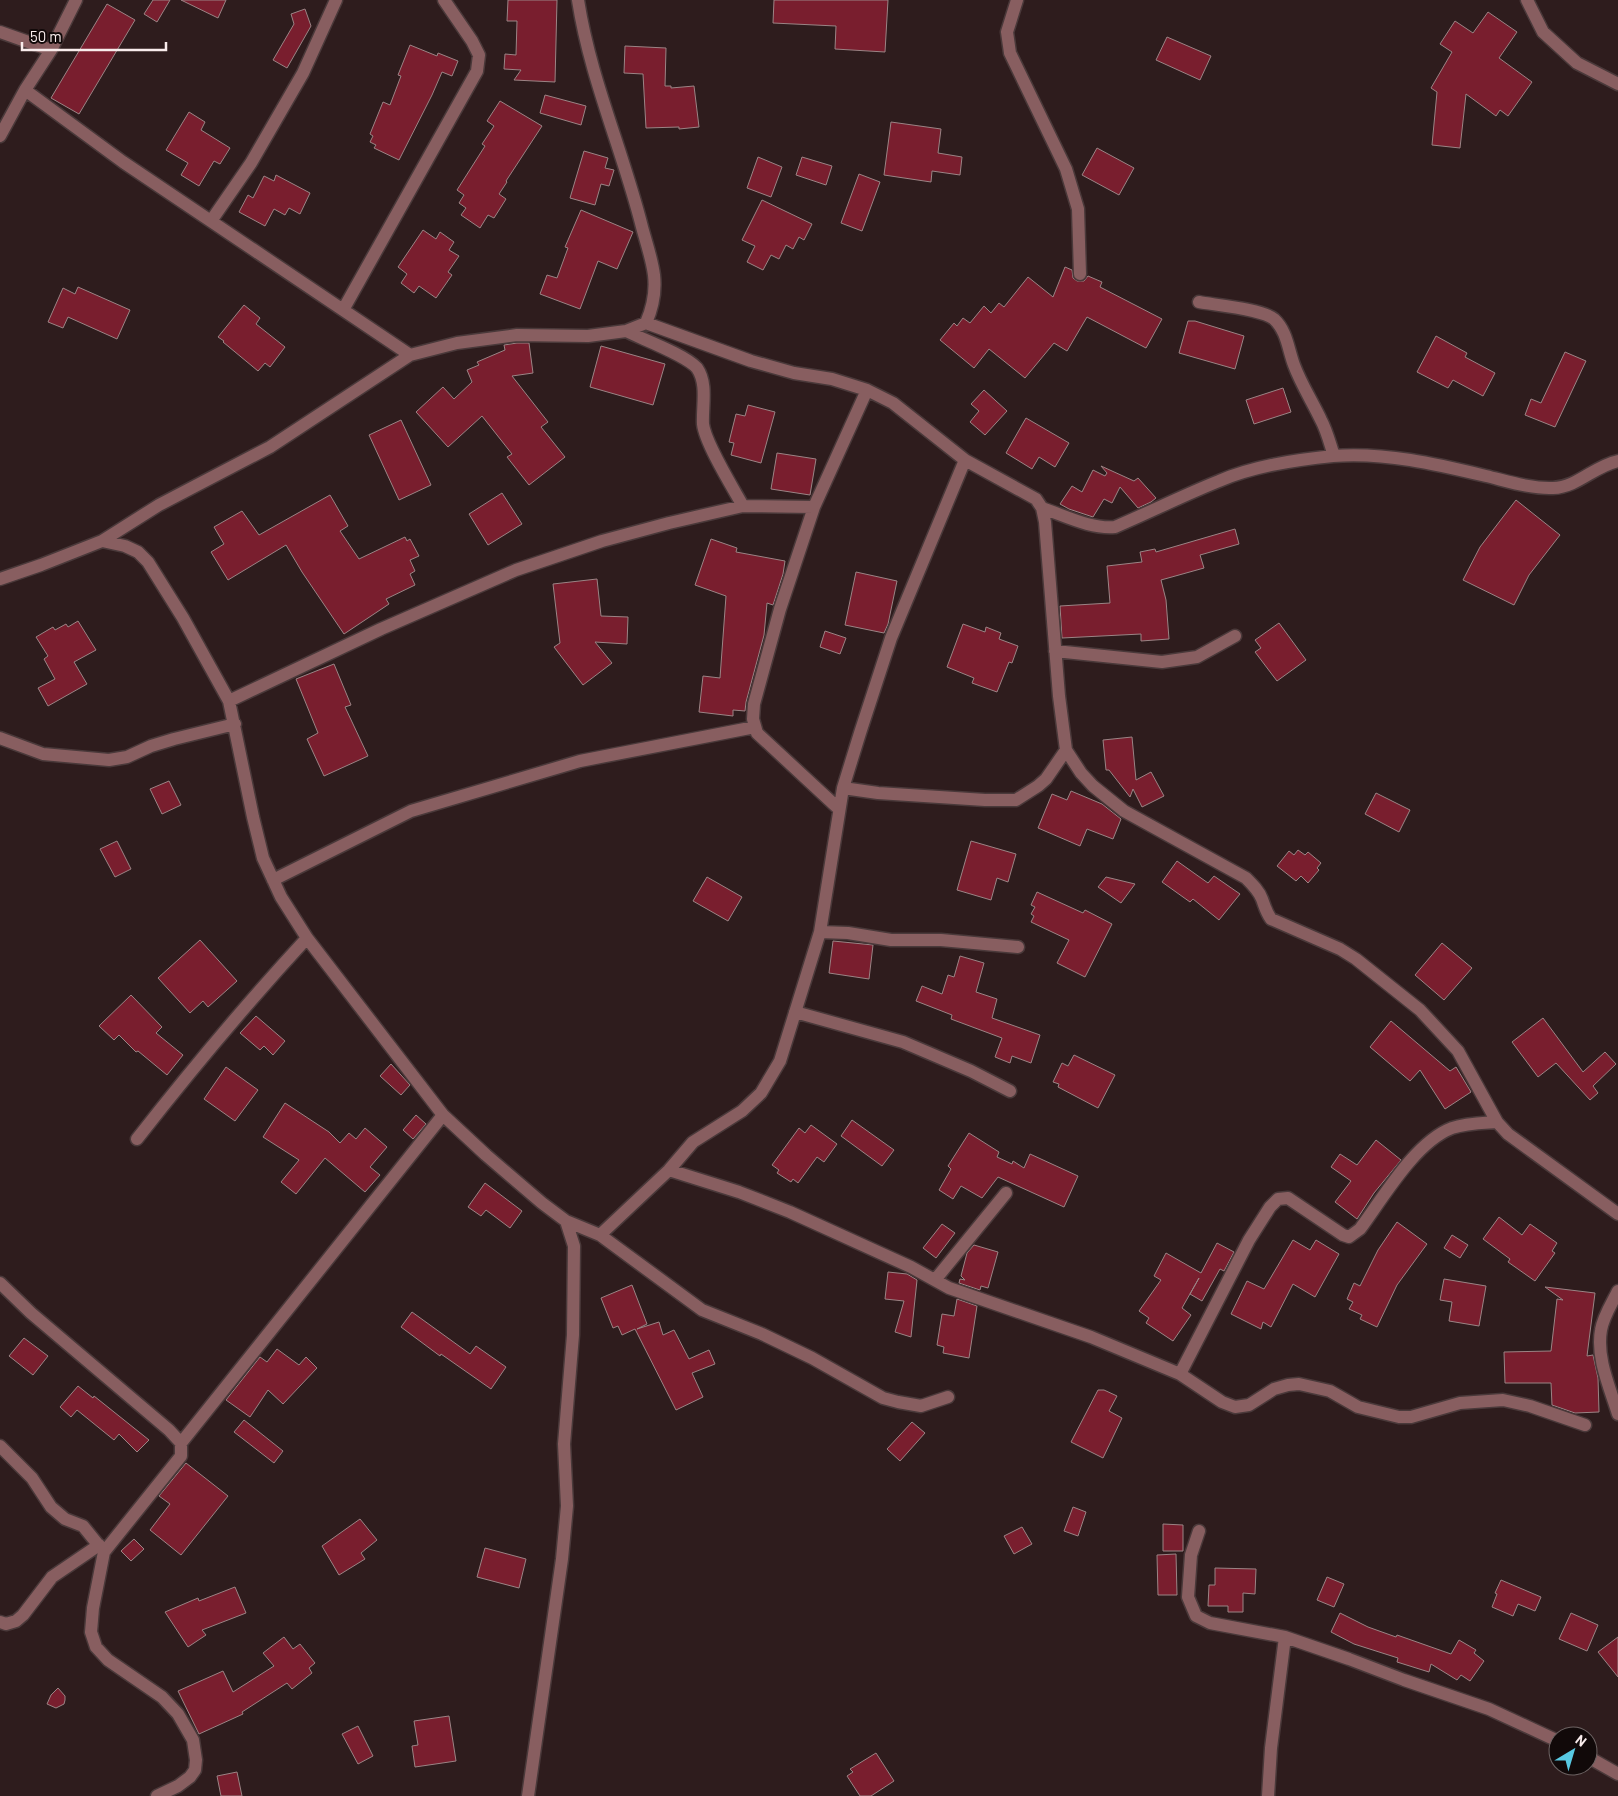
<svg xmlns="http://www.w3.org/2000/svg" width="1618" height="1796" font-family="Barlow,sans-serif">
<rect width="100%" height="100%" fill="#2e1c1d"/>
<path fill="#791e2e" stroke="#9b8485" d="M153 0H170L157 22 144 14Z
M181 0H226L218 18Z
M508 0H557L555 82 514 80 521 70 504 69 505 54 516 55 517 21H507Z
M774 0H888L885 52 835 49 836 26 773 23Z
M107 4 135 20 79 114 51 98Z
M305 9 311 26 287 68 273 60 294 24 291 14Z
M1488 12 1517 32 1499 58 1532 82 1508 116 1500 110 1496 116 1466 94 1460 148 1432 145 1437 92 1431 88 1452 52 1440 44 1455 21 1473 33Z
M1167 37 1211 56 1200 80 1156 60Z
M410 45 437 56 438 53 458 61 452 76 442 72 432 95 399 160 374 148 376 145 370 142 373 136 370 134 383 102 390 105 401 76 398 75Z
M625 46 666 48 665 86H671V88L694 86 699 127 679 129V127L646 128 643 74 624 73Z
M545 95 586 106 581 125 540 113Z
M500 101 542 126 506 181 507 182 499 194 506 199 494 218 488 215 480 228 461 215 466 208 459 203 464 195 457 190 485 146 482 144 494 126 487 121Z
M189 112 205 122 201 130 230 148 220 164 214 161 199 186 181 175 188 163 166 150Z
M891 122 941 129 938 153 962 157 960 175 932 171 931 182 884 175Z
M1097 148 1134 168 1119 195 1082 175Z
M584 151 608 158 605 168 614 170 609 186 601 184 595 205 570 198Z
M758 157 782 167 771 197 747 188Z
M802 157 832 166 826 185 796 175Z
M859 174 880 182 862 231 841 223Z
M276 175 310 193 300 214 289 208 285 215 274 209 265 226 239 212 248 195 253 198 264 176 274 181Z
M762 200 812 224 804 240 799 237 793 249 786 245 779 259 771 255 763 270 747 262 755 246 742 240Z
M581 210 633 232 617 269 598 261 580 309 540 294 547 275 557 278 568 248 565 247Z
M423 230 436 239 440 232 454 242 449 250 459 256 448 272 452 275 436 298 419 286 414 293 401 283 407 274 398 267Z
M1065 267 1072 270 1073 278 1077 281H1084L1088 276 1102 282 1100 287 1162 319 1146 348 1087 317 1067 351 1054 343 1025 378 989 349 974 368 940 340 954 323 957 326 963 318 970 323 984 306 991 313 999 303 1004 307 1028 277 1053 297Z
M78 287 130 310 117 339 68 317 63 328 48 322 63 288 75 294Z
M244 305 260 318 256 324 285 347 270 367 265 363 258 371 223 342 224 341 218 337Z
M1188 321H1195L1244 336 1235 369 1179 353Z
M1436 336 1467 353 1465 357 1495 373 1483 396 1453 380 1448 388 1417 372Z
M517 343H529L533 373 512 376 548 422 541 427 565 457 529 485 507 457 512 454 482 416 448 447 416 412 443 387 454 399 472 382 467 370 479 365 477 362 505 350 504 345Z
M601 346 665 364 653 405 590 387Z
M1565 352 1586 361 1555 427 1525 415 1531 399 1541 403Z
M1283 388 1291 412 1254 424 1246 400Z
M984 390 1007 411 985 435 970 422 979 411 971 404Z
M748 405 775 412 761 463 731 455 734 443 729 442 736 414 745 416Z
M1026 418 1069 443 1055 467 1039 457 1032 469 1006 453Z
M401 420 431 485 399 500 369 435Z
M777 453 816 459 810 495 771 489Z
M1101 466 1134 481 1138 478 1156 498 1151 502 1138 508 1120 487 1112 503 1104 499 1093 517 1069 509 1060 504 1072 486 1082 492 1093 470 1105 476 1107 473Z
M502 493 522 524 488 545 469 514Z
M330 495 348 526 340 531 359 559 405 537 407 541 410 539 419 556 410 560 415 571 410 574 415 585 386 599 389 604 344 634 302 572 286 545 228 580 211 552 224 544 214 527 242 511 259 535Z
M1516 500 1560 535 1529 575 1514 605 1463 580 1480 547Z
M1235 529 1239 544 1200 555 1204 568 1161 580 1166 600 1169 639 1141 641V634L1062 638 1060 606 1110 603 1107 566 1142 562 1140 552 1155 549 1156 552Z
M711 539 737 548 736 552 785 561 783 574 773 605 767 603 764 635 746 702 745 711 733 710V716L699 712 703 676 720 678 726 596 695 585Z
M856 572 897 581 888 624 884 633 845 625Z
M597 579 601 616 628 617 627 644 595 642 612 663 583 685 554 647 560 643 553 584Z
M78 621 96 650 74 662 87 684 48 706 38 688 55 679 44 659 48 656 36 637 53 627 55 630 66 624 68 627Z
M1279 623 1306 660 1277 681 1255 652 1261 648 1255 640Z
M963 624 985 632 986 627 1001 633 999 639 1018 646 1012 663 1009 662 997 692 972 683 974 678 947 667Z
M825 631 846 638 840 654 820 647Z
M334 664 351 705 345 707 368 756 324 776 307 739 318 733 296 679Z
M1132 737 1136 780 1151 772 1164 796 1142 807 1133 789 1130 797 1109 770H1106L1103 740Z
M169 781 181 805 162 814 150 789Z
M1071 791 1102 804 1121 819 1113 839 1087 829 1080 846 1038 828 1052 794 1067 800Z
M1376 793 1410 810 1399 832 1365 814Z
M117 841 131 869 115 877 100 849Z
M971 841 1016 854 1008 882 997 878 991 900 957 890Z
M1298 850 1305 855 1308 852 1321 863 1317 868 1319 870 1308 883 1301 876 1296 881 1277 866 1289 851 1294 855Z
M1177 861 1208 883 1214 876 1240 894 1219 920 1193 899 1190 902 1162 882Z
M707 877 742 897 728 921 693 901Z
M1106 877 1135 884 1121 903 1098 887Z
M1037 892 1083 913 1085 910 1112 924 1085 977 1057 963 1069 940 1031 922 1034 916 1031 914 1035 907 1031 905Z
M200 940 237 981 208 1007 203 1001 190 1013 158 978Z
M833 941 873 945 869 979 829 973Z
M1442 943 1472 968 1444 1000 1415 975Z
M960 956 984 963 976 992 997 999 992 1018 1040 1035 1031 1063 1012 1056 1010 1063 995 1057 1002 1038 951 1019 952 1015 916 1001 922 986 942 994 948 975 954 977Z
M131 995 162 1027 156 1033 183 1055 167 1075 138 1051 136 1052 119 1035 114 1040 99 1026Z
M256 1016 285 1041 273 1055 264 1046 260 1050 240 1033Z
M1543 1018 1583 1072 1605 1052 1616 1064 1593 1086 1598 1093 1590 1100 1556 1063 1538 1077 1512 1042Z
M1391 1021 1450 1071 1456 1067 1471 1092 1445 1109 1420 1070 1410 1081 1370 1047Z
M1074 1055 1115 1075 1098 1108 1058 1087 1059 1084 1053 1082 1062 1063 1068 1066Z
M391 1064 410 1085 401 1095 380 1076Z
M226 1067 258 1090 235 1121 204 1099Z
M285 1103 329 1132 340 1143 349 1133 356 1139 365 1128 387 1147 370 1167 380 1175 365 1192 325 1158 296 1194 281 1182 299 1160 263 1137Z
M416 1115 426 1124 413 1139 403 1130Z
M852 1120 894 1150 882 1166 841 1136Z
M811 1125 837 1144 824 1162 817 1157 798 1183 793 1179 791 1182 777 1173 779 1170 772 1165 799 1128 805 1133Z
M969 1133 999 1152 997 1157 1012 1164 1013 1161 1024 1168 1030 1154 1078 1176 1064 1207 998 1177 982 1198 961 1186 953 1199 939 1190 951 1169 948 1166Z
M1376 1140 1401 1160 1374 1193 1357 1219 1335 1202 1351 1181 1331 1167 1340 1154 1357 1165Z
M485 1183 522 1211 510 1228 486 1210 481 1216 468 1207Z
M1499 1217 1522 1235 1530 1224 1557 1243 1552 1251 1555 1253 1535 1281 1508 1262 1510 1259 1483 1239Z
M1397 1222 1427 1244 1397 1285 1377 1327 1360 1319 1362 1315 1349 1309 1353 1302 1347 1299 1354 1283 1360 1286 1378 1250Z
M942 1224 955 1233 936 1258 923 1248Z
M1452 1235 1468 1245 1460 1258 1444 1248Z
M1293 1240 1310 1250 1316 1240 1339 1254 1315 1297 1293 1284 1271 1327 1263 1322 1261 1329 1231 1314 1247 1281 1264 1289Z
M1217 1243 1234 1252 1224 1271 1220 1269 1202 1301 1190 1294 1199 1278 1182 1308 1191 1315 1173 1341 1146 1323 1149 1318 1139 1311 1161 1280 1154 1276 1166 1253 1201 1273Z
M974 1245 998 1252 988 1288 981 1286 980 1290 959 1283 960 1279 965 1280 961 1276 967 1253Z
M888 1272 907 1274 917 1280 911 1337 895 1332 904 1301 885 1299Z
M1444 1279 1486 1286 1479 1326 1449 1321 1452 1302 1440 1300Z
M632 1285 647 1324 637 1329 659 1322 663 1335 674 1330 689 1359 709 1350 715 1364 692 1373 703 1397 676 1410 635 1329 622 1335 618 1326 613 1328 601 1298Z
M1545 1287 1595 1293 1587 1356 1593 1355 1598 1378 1599 1412 1575 1413 1552 1405 1551 1383H1505L1504 1352 1551 1351 1557 1299 1563 1300Z
M957 1299 977 1306 969 1358 943 1353 944 1347 937 1345 942 1314 954 1316Z
M412 1312 470 1354 476 1346 506 1367 491 1389 441 1354 440 1356 401 1327Z
M24 1338 48 1356 33 1375 9 1356Z
M277 1349 299 1365 306 1357 317 1368 283 1404 268 1390 250 1417 226 1400 260 1357 267 1362Z
M78 1386 93 1398 94 1396 149 1440 137 1452 119 1434 114 1440 77 1410 71 1417 60 1407Z
M1098 1390H1104L1117 1396 1109 1411 1122 1418 1103 1458 1071 1442Z
M244 1420 283 1451 274 1463 234 1432Z
M912 1422 925 1433 900 1461 887 1449Z
M186 1463 228 1496 181 1555 150 1530 170 1504 159 1496Z
M1073 1507 1086 1512 1078 1536 1064 1531Z
M360 1519 377 1540 361 1553 365 1559 339 1575 322 1546Z
M1163 1524 1183 1525V1551H1163Z
M1022 1527 1032 1544 1014 1554 1004 1536Z
M134 1539 144 1549 131 1561 121 1551Z
M485 1548 526 1559 519 1588 477 1577Z
M1176 1554 1177 1595H1158L1157 1555Z
M1215 1568 1256 1569 1255 1594 1243 1593V1612H1228V1606H1208L1209 1585H1215Z
M1327 1577 1344 1584 1334 1607 1317 1600Z
M1501 1580 1541 1597 1535 1611 1518 1604 1513 1616 1492 1607 1497 1594 1495 1593Z
M235 1587 246 1613 202 1630 206 1635 188 1647 165 1612 198 1598 199 1601Z
M1340 1613 1368 1627 1396 1637 1397 1635 1451 1654 1459 1640 1476 1650 1474 1653 1484 1661 1470 1681 1461 1675 1457 1680 1431 1664 1429 1672 1397 1662 1398 1658 1354 1644 1331 1632Z
M1571 1613 1598 1625 1587 1651 1559 1639Z
M284 1637 293 1649 300 1644 315 1663 309 1668 312 1673 292 1689 287 1683 242 1712 243 1714 199 1734 178 1691 223 1671 233 1692 274 1666 263 1653Z
M1618 1637V1677L1598 1652Z
M58 1688 65 1696V1700L64 1704 56 1708 47 1704 51 1695Z
M449 1716 456 1761 415 1767 412 1746 418 1745 414 1721Z
M358 1726 373 1756 358 1764 342 1734Z
M876 1753 894 1781 871 1796H860L847 1776 853 1772 850 1769Z
M237 1772 242 1796H221L217 1776Z"/>
<g fill="none" stroke-linecap="round" stroke-linejoin="round">
<defs>
<path id="minor" d="M1017 0 1007 32 1010 53 1066 169 1078 209 1080 274
M1527 0 1543 32 1577 63 1618 84
M0 32 51 50
M25 90 123 162 410 355
M0 136 25 90 51 50 76 0
M211 221 251 163 303 73 336 0
M1199 302C1215 305 1262 309 1274 319 1287 331 1288 349 1294 365 1301 384 1312 401 1321 420 1327 431 1330 444 1334 456
M343 310 477 71 479 55 472 41 444 0
M646 323 751 361 794 373 832 379 867 390 893 403 965 460 1036 499 1042 508 1045 522 1059 696 1066 750 1081 773 1093 786 1124 811 1246 878C1253 885 1259 891 1262 899 1265 907 1266 912 1271 919L1340 949 1356 959 1420 1010 1458 1051 1497 1122 1508 1134 1618 1214
M626 331C642 339 686 355 697 368 708 384 702 406 703 424 705 443 733 488 743 506
M1042 508C1066 516 1090 529 1115 527 1150 512 1184 495 1219 481 1254 466 1295 460 1333 456 1385 452 1436 464 1486 476 1507 481 1531 489 1553 488 1578 487 1594 466 1618 461
M102 541 125 546 138 552 148 562 183 618 229 701 253 817 263 858 281 897 307 938 443 1115 486 1155 542 1203 566 1221 574 1246 573 1335 564 1444 567 1506 562 1559 528 1796
M0 579 41 565 102 541 159 505 270 447 410 355 457 343 517 335 588 336 626 331 646 323C653 307 656 292 654 275 652 259 646 242 642 227 623 151 590 78 578 0
M1055 651 1162 662 1197 657 1235 636
M229 701 381 629 516 570 602 541 669 523 743 506 814 507
M0 738 43 754 109 760 127 757 151 746 174 739 235 724
M843 788 878 793 985 800H1016L1038 786 1046 779 1066 750
M839 809 757 733 753 719 754 704 780 609 814 507 867 390
M273 880 411 811 580 761 755 727
M820 932 848 933 891 940H941L1018 947
M795 1012 903 1042 971 1071 1010 1091
M137 1139C191 1070 247 1003 307 938
M669 1170 739 1192 790 1212 911 1267 949 1288 1091 1337 1180 1374 1222 1402 1235 1407 1249 1405 1274 1389 1288 1385 1299 1384 1330 1391 1358 1407 1399 1417H1411L1460 1403 1503 1400 1530 1406 1585 1425
M566 1221 600 1235 702 1310 762 1334 812 1358 883 1398 898 1402 921 1406 948 1397
M600 1235 669 1170 693 1142 742 1111 761 1093 780 1061 820 932 843 788 860 733 891 638 965 460
M935 1280 1006 1193
M0 1283 31 1313 169 1430 181 1443V1456L104 1552 93 1608 91 1632 96 1647 108 1660 162 1697 178 1714 193 1740 196 1760 195 1770 190 1777 178 1786 157 1796
M1618 1291C1612 1303 1603 1317 1601 1330 1596 1358 1610 1388 1618 1414
M1180 1374 1249 1240 1270 1207 1278 1199 1288 1198 1343 1235 1349 1237 1360 1229C1383 1198 1415 1142 1452 1128 1466 1123 1482 1123 1497 1122
M181 1443 443 1115
M0 1446 32 1478 51 1507 65 1519 83 1526 104 1552
M1199 1531 1191 1555 1188 1597 1196 1616 1210 1623 1285 1637 1349 1659 1404 1680 1489 1709 1558 1741
M0 1622 6 1624 16 1621 23 1615 52 1577 99 1545
M1588 1757 1618 1774
M1268 1796 1271 1748 1285 1637"/>
</defs>
<use href="#minor" stroke="#4a393a" stroke-width="15"/>
<use href="#minor" stroke="#885e60" stroke-width="12"/>
</g>
<g transform="translate(1573 1751) rotate(38)"><circle r="24" fill="#110909" stroke="#6e6464"/>
<path d="M0-4L9 19L0 12L-9 19Z" fill="#58c9e3"/>
<text y="-8" font-size="14" font-weight="bold" text-anchor="middle" fill="#f9ecec">N</text>
</g>
<path d="M22 42v8h144v-8" fill="none" stroke="#f9ecec" stroke-width="2.5"/>
<text x="30" y="42" font-size="15" fill="#f9ecec" stroke="#110909" stroke-width="4" paint-order="stroke">50 m</text>
</svg>
